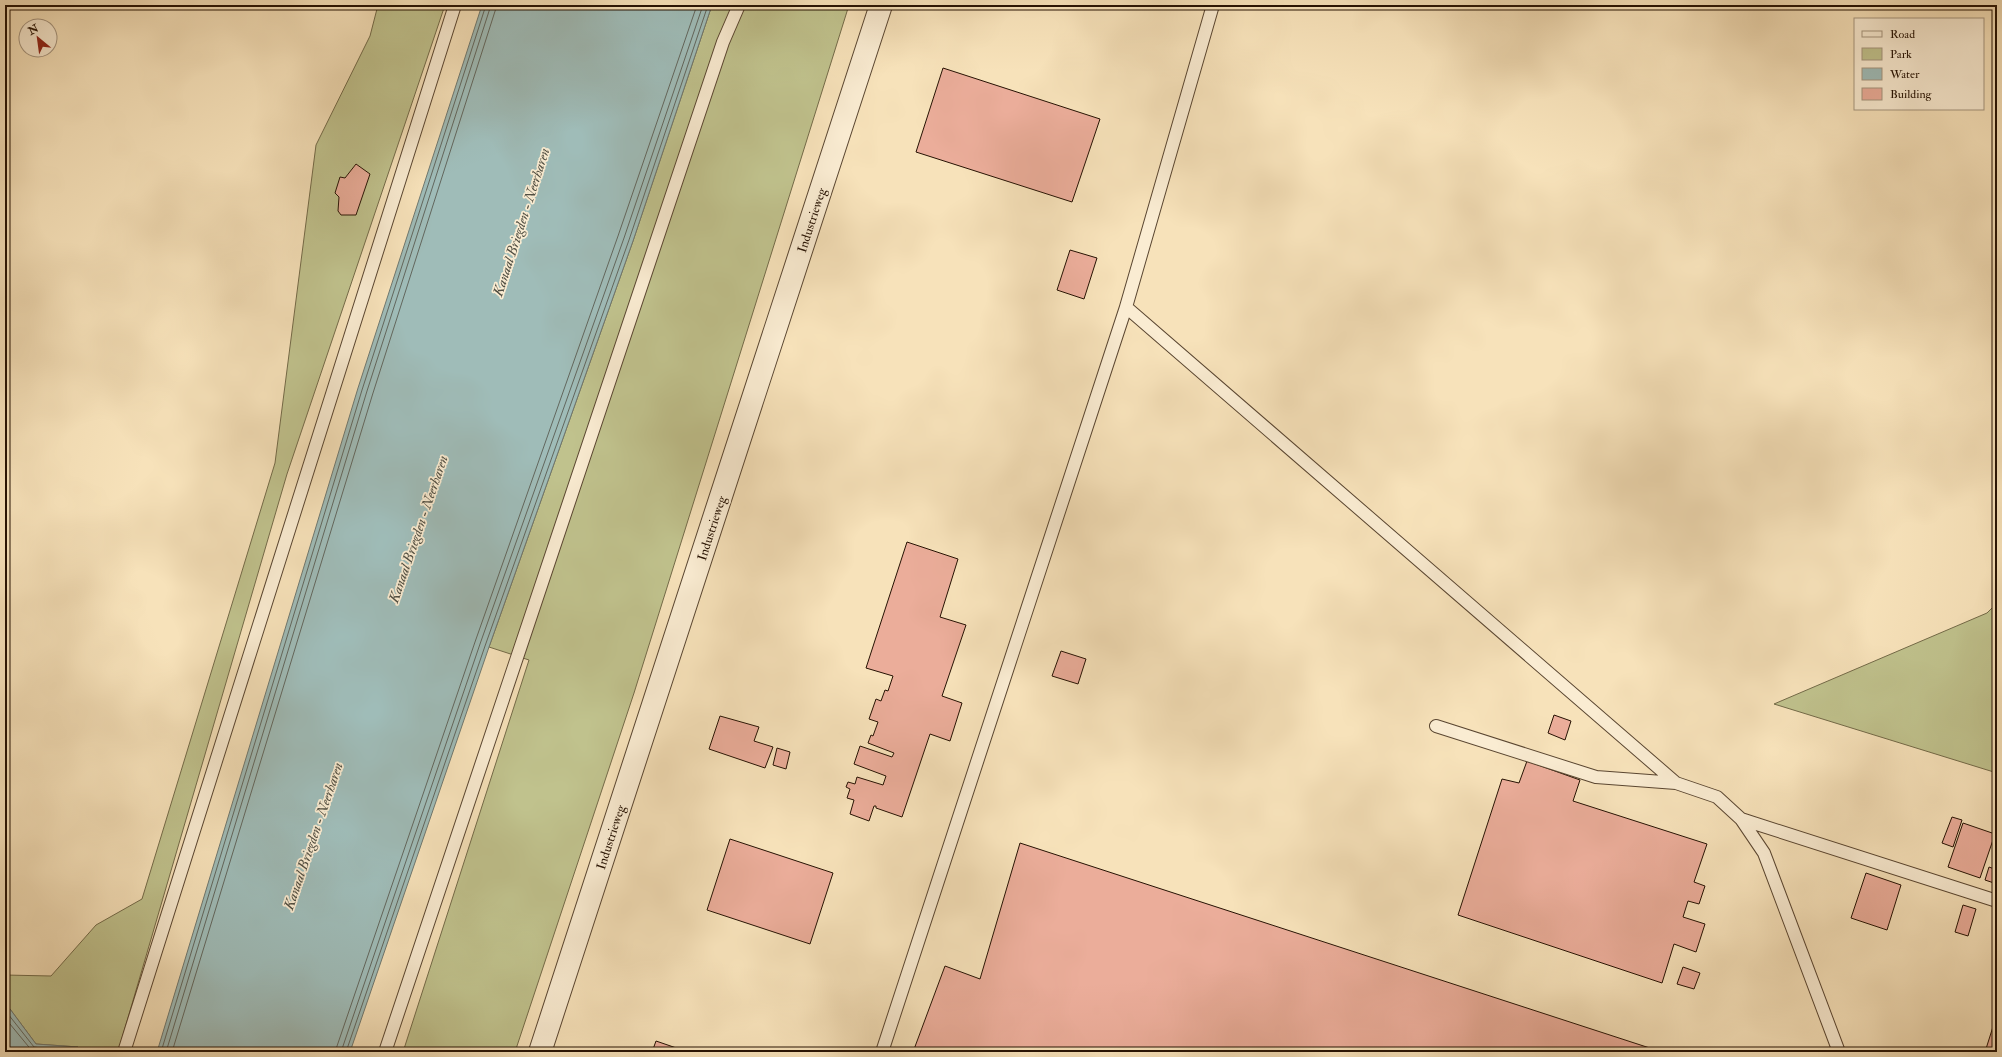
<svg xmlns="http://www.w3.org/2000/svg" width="2002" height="1057" font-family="'IM FELL Double Pica',serif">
<rect width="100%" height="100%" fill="#f7e2ba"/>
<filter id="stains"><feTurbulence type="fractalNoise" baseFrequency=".005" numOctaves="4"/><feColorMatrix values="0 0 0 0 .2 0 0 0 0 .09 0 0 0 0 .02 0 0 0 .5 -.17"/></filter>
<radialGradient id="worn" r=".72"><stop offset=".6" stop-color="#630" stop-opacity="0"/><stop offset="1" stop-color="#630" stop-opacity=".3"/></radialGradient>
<path fill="#c0c28d" stroke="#736a48" d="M378 5H445L287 474 118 1052H78V1047L36 1044 10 1009H5V975L51 976 96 925 142 899 275 463 316 145 370 36Z
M712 5H849L634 693 515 1052H403L529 660 489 647 633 241Z
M1997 603V773L1774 704 1987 613Z"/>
<path fill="#9fbcb8" stroke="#6f7870" d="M482 5H712L633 241 489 647 350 1052H157L358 388Z
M5 1009H10L36 1044 78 1047V1052H5Z"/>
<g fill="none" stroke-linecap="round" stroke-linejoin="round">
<path stroke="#62675e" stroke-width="1" d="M5 1013 8 1014 34 1047 74 1052
M5 1018 33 1052
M161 1052 362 390 486 5
M166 1052 367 391 491 5
M172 1052 373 393 497 5
M335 1052 475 642 618 236 697 5
M341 1052 480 644 624 238 703 5
M346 1052 485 646 629 240 708 5"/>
</g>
<path fill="#ebad9a" stroke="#261203" d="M943 68 1100 119 1072 202 916 152Z
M356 164 370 174 356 215H341L338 211 339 197 335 193 340 177 345 178Z
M1070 250 1097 258 1084 299 1057 290Z
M907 542 958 559 940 617 966 625 942 696 962 703 950 741 930 734 902 817 876 808V806H874L869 821 850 814 854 800 847 798 850 789 846 787 848 782 855 784 857 777 883 785 886 776 854 764 860 746 892 757 894 753 868 743 871 735 873 736 878 722 869 719 876 699 881 701 885 690 888 691 893 676 866 668Z
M1061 651 1086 659 1078 684 1052 676Z
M1554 715 1571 721 1565 740 1548 733Z
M720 716 759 727 754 741 773 747 765 768 709 749Z
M777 748 790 752 786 769 773 765Z
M1527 761 1580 780 1573 801 1707 844 1694 882 1705 886 1699 904 1688 901 1683 917 1705 924 1696 952 1674 944 1662 983 1458 915 1502 779 1519 783Z
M1952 817 1962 820 1953 847 1942 843Z
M1963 823 1995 834 1980 878 1948 867Z
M730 839 833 873 810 944 707 910Z
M1020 843 1662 1052H913L945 966 980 979Z
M1989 867 1997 870V884L1985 880Z
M1866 873 1901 885 1887 930 1851 918Z
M1963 905 1976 909 1968 936 1955 932Z
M1683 967 1700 973 1694 989 1677 984Z
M1997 1014V1052H1985Z
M656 1041 688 1052H652Z"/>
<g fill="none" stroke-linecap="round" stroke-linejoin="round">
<defs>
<path id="lane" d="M1126 307 1213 5
M1436 726 1596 777 1676 783 1717 797 1741 819 1764 853 1839 1052
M1741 819 1997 901
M124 1052 455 5
M385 1052 723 42 739 5
M882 1052 1126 307 1676 783"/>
<path id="street" d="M540 1052 881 5"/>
</defs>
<use href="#lane" stroke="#5a4631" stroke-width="14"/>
<use href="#street" stroke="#5a4631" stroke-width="24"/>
<use href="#lane" stroke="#faecd2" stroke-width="12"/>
<use href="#street" stroke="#faecd2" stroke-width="22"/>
</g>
<g text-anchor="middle" stroke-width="3.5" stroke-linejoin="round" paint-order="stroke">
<g font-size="13" fill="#261203" stroke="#faecd2">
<text transform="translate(811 220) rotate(-72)" y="5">Industrieweg</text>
<text transform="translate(711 528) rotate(-72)" y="5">Industrieweg</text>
<text transform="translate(610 837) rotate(-72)" y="5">Industrieweg</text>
</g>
<g font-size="14" font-style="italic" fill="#504e42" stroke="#faecd2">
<text transform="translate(521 222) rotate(-72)" y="5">Kanaal Briegden - Neerharen</text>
<text transform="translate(418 529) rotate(-71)" y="5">Kanaal Briegden - Neerharen</text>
<text transform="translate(313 836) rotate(-71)" y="5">Kanaal Briegden - Neerharen</text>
</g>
</g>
<rect width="2002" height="1057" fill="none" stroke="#f7e2ba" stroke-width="20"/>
<rect x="6" y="6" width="1990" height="1045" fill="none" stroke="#261203" stroke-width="2"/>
<rect x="10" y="10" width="1982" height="1037" fill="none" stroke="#261203"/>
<rect x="1854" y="18" width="130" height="92" fill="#faecd2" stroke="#a5957f"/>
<rect x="1862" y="31" width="20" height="6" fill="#faecd2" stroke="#a5957f"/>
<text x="1890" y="38" font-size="12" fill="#261203">Road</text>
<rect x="1862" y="48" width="20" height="12" fill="#c0c28d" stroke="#a5957f"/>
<text x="1890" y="58" font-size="12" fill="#261203">Park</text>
<rect x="1862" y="68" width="20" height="12" fill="#9fbcb8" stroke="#a5957f"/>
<text x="1890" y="78" font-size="12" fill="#261203">Water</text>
<rect x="1862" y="88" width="20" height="12" fill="#ebad9a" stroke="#a5957f"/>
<text x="1890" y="98" font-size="12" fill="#261203">Building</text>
<g transform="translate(38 38) rotate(331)"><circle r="19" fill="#faecd2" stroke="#a5957f"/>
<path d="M0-3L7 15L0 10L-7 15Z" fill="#8f2418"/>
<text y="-6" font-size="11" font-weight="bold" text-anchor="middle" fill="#261203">N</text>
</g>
<rect width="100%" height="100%" filter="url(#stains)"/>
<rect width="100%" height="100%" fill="url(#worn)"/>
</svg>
